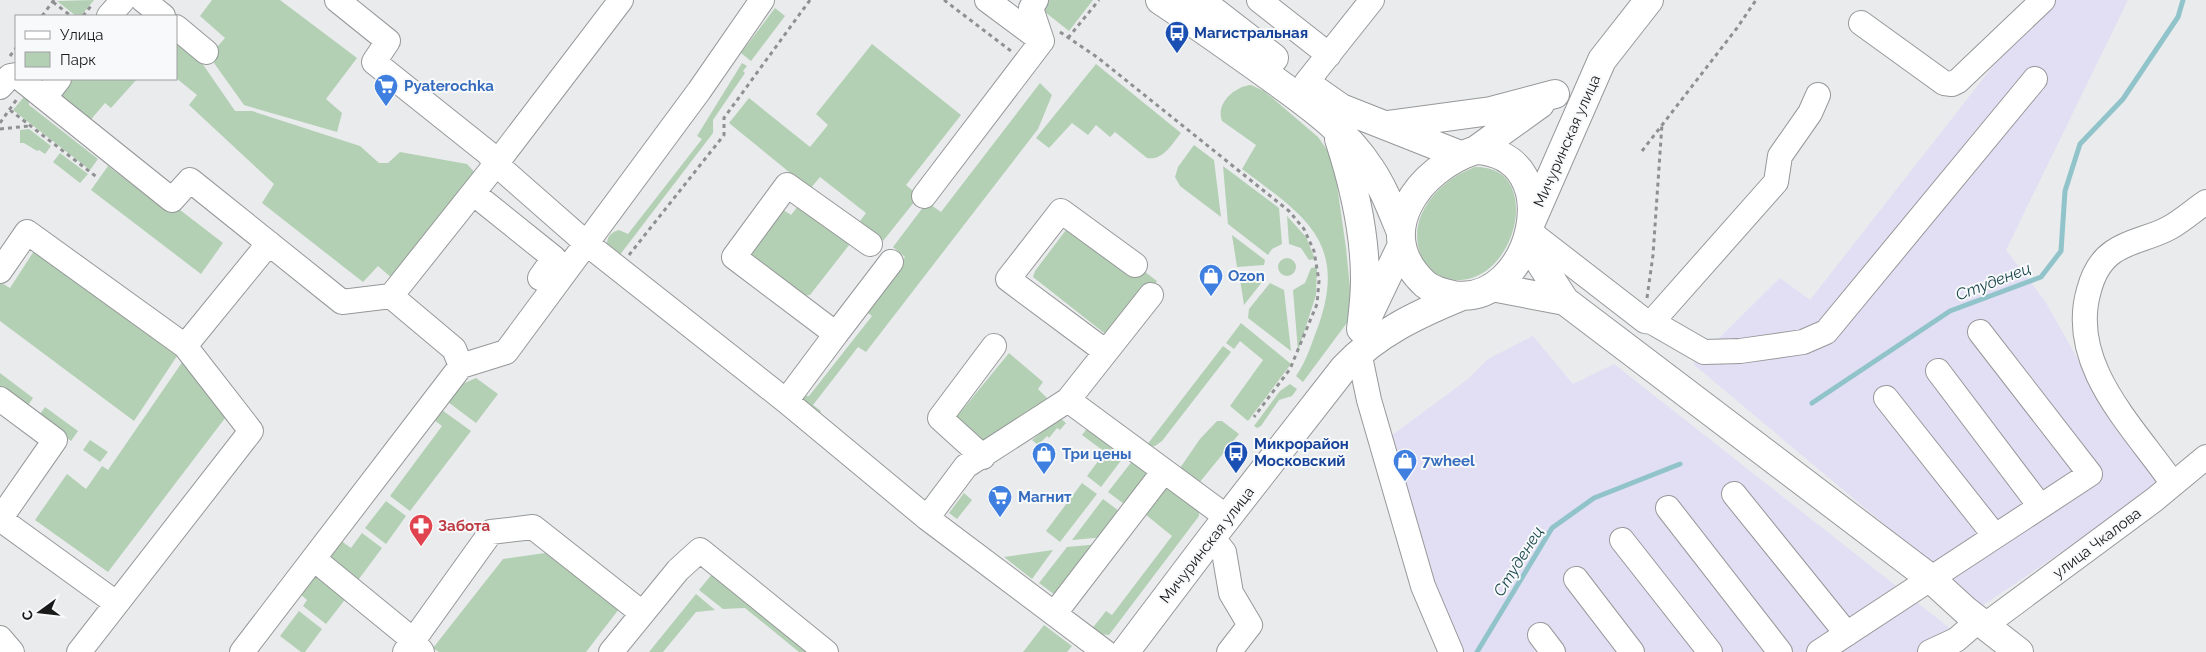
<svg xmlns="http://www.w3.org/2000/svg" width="2206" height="652" font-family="Raleway,sans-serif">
<rect width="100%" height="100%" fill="#eaebed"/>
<path fill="#e2def4" d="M2040 0H2128L2006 250 2045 301 2107 411 2159 486 1982 606 1693 364 1780 278 1810 300 2011 43Z
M1533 336 1573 384 1614 364 1961 637 1936 652H1437L1383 442 1468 379 1488 359Z"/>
<path fill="#b3d0b4" d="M94 0 81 16H76L57 1Z
M212 0H280L357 58 326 99 342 113 337 132 244 105 209 56 225 38 200 16Z
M1047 0H1093L1069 31 1040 8Z
M775 8 785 16 751 61 741 53Z
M176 41 202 63 235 111H252L360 146 379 163H388L400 152 467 164 478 176 394 280 378 266 363 282 262 203 274 184 189 105 197 95 176 78Z
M872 44 961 115 906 185 919 196 883 241 860 221 866 213 820 177 810 189 729 123 749 98 810 147 828 125 816 114Z
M742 63 747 66 743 71 745 73 713 120V133L616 260 607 250C606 240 608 233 619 230L628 234 702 139 697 136Z
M1096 64 1181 133C1172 144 1163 161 1147 158L1115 132 1110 137 1096 125 1088 135 1072 123 1049 148 1036 138Z
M72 79H137L111 108 105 103 88 123 57 96Z
M1040 83 1052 95 1038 129 866 352 858 347 813 405 821 411 816 417 800 396H809L872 316 864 310 905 257 893 247 927 202 941 212Z
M1251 85 1264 91 1318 137 1330 154 1335 171 1346 248 1352 308 1349 320 1303 382 1296 376C1307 360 1312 342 1319 324 1348 240 1301 214 1242 169L1256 145 1222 121C1215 104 1235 86 1251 85Z
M28 92 29 105 98 159 90 170 13 110Z
M29 129 51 146 45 154 39 150 37 151 24 143H20V130Z
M1194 145 1214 160 1221 217 1180 186 1175 177 1178 167Z
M60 153 88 174 80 183 53 162Z
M108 166 156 203 162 196 223 243 201 274 91 190Z
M1223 166 1279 208 1282 244 1272 249 1268 255 1228 224Z
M1475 167C1545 165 1517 284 1455 280 1440 278 1429 272 1422 258 1404 218 1439 180 1475 167Z
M802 201 853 240 810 295 796 297 749 260 748 244 782 209 791 215Z
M1287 216 1306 237 1315 259 1309 260 1301 248 1289 244Z
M1072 222 1081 223 1157 281 1117 335 1108 336 1033 277 1035 271Z
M1232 235 1265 260 1264 265 1237 267Z
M34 251 177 356 134 421 0 321V282L10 288Z
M1278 267a9 9 0 1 1 18 0a9 9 0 1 1-18 0Z
M1317 267 1316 295 1298 351 1293 290 1305 283 1311 268Z
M1264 272 1266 277 1244 305 1239 273Z
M1270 283 1284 290 1291 351 1248 318 1249 309Z
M1241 323 1291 364 1248 421 1230 406 1263 360 1240 341 1234 349 1226 343Z
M1223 346 1231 352 1162 441 1155 446H1146Z
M1009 353 1043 382 1038 389 1047 398 994 440 982 443 954 420Z
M183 361 238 401 108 572 35 520 67 474 86 489 102 466 108 470Z
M0 373 33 398 26 408 0 389Z
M476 378 498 394 476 423 448 402 460 385Z
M1290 384 1297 389 1292 396 1279 400 1261 426 1257 428 1254 426 1280 391Z
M45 407 78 431 71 441 38 417Z
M442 410 471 431 410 511 390 496 442 426 434 420Z
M1060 418 1066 423 1060 430 1057 428 1049 438 1047 436 1038 445 1032 440Z
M1217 421H1222L1239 434 1195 488 1180 468 1200 439Z
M1089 426 1126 454 1101 487 1087 476 1105 452 1082 435Z
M90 440 108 452 100 462 83 450Z
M1133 460 1152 475 1128 507 1108 492Z
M1162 482 1199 510V516L1109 635 1098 634 1091 630 1106 611 1112 615 1172 536 1140 510Z
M1082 483 1097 494 1060 542 1046 531Z
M964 493 972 500 957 519 949 513Z
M1103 499 1123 514 1105 537 1072 540Z
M386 501 406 516 386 544 365 528Z
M362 533 382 548 356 583 325 559 340 540 351 548Z
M1100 544 1059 598 1039 583 1067 547Z
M1053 550 1032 579 1004 557Z
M545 553 619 609 586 652H439L433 648 503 559Z
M713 573 806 650V652H799L745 608 723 609 699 590Z
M313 577H319L347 597 326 624 303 606 307 600 299 593Z
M696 594 715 610 696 612 663 652H649Z
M299 611 322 629 305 652H301L280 636Z
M1044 625 1072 646 1067 652H1023Z"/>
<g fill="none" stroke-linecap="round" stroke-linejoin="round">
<path stroke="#91c4ca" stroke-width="5" d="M1812 403 1950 311 2041 277 2061 251 2065 191 2080 144 2123 99 2178 17 2183 0
M1477 652 1552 528 1594 498 1680 464"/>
<defs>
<path id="minor" d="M143 0 163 16
M337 0 388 41 374 62 488 153 496 164 586 243 786 401 927 518 1105 652
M1036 0 1031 8 1042 41
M1259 0 1329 55
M109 16 123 0
M1861 23 1944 83 1952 84 1958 81 2043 0
M176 27 206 52
M21 79 172 200 190 180 342 302 391 296
M1306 83 1372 0
M0 87 10 76 16 75
M45 97 59 79
M473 193 554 258 540 278
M924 196 1042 41 987 0
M1530 232 1645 321 1652 322 1776 182 1780 156 1810 113 1818 95
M0 271 27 232 185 346
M1151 295 1068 400 1228 518
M1652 322 1704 352 1740 351 1803 342 1826 332 2035 79
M836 334 891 262
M1106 352 1008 279 1061 211 1135 265
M1359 352 1369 400 1423 586 1451 652
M461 366 454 349 391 296 496 164 621 0
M1938 371 2040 506
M1886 398 1995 536
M0 399 55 440 0 519
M786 401 836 334 734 257 787 185 870 244
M983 457 940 418 994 346
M2173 484C2134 427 2067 365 2089 290 2093 275 2100 261 2113 252 2130 240 2151 238 2169 228 2182 221 2194 210 2206 202
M1734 494 1847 634
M1668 508 1780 652
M927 518 966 466 1068 400
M0 519 116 603
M1212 537 1224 552 1231 593 1250 625 1229 652
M1622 540 1710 652
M314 559 413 640 422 652
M1576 579 1632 652
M1055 613 1164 471
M1984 626 2154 500 2206 457
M1540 635 1553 652
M0 638 12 652
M79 652 251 431 185 346 269 243
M242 652 461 366 506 352 699 91 762 0
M405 652 491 532 533 527 642 613
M611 652 678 570 700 550 826 652
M1819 652 2090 474 1980 332
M1930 652 1956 640 1978 621"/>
<path id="major" d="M1160 0C1196 24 1231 49 1266 74 1303 101 1345 129 1370 168 1383 187 1391 208 1400 230
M1199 0 1274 58
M1314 89 1341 108 1460 155
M1387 125 1491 111 1555 94
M1339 139C1354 185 1365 231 1365 279 1365 296 1363 313 1361 329
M1476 150C1571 155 1532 308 1453 295 1443 293 1432 290 1425 284 1370 233 1419 168 1476 150Z
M1476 150 1540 104
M1532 220 1602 60 1649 0
M1527 242 1565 301 1930 578 1965 610 2019 652
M1492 287 1565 301
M1369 314 1401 247
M1125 652 1212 537 1344 368C1377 333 1418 314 1462 296"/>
</defs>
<use href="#minor" stroke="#969899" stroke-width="26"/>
<use href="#major" stroke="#969899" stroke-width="30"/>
<path stroke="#8f9091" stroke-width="3" stroke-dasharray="4 4" stroke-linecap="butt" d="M944 0 1011 51
M53 2 71 16
M42 16 54 0
M83 16 91 6
M1060 32 1097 57 1289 211 1304 229 1314 251 1319 281 1317 304 1290 369 1254 417
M1068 38 1099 0
M10 56 16 48
M10 110 98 178
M0 123 17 99
M0 129 29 126
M1642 151 1737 28 1756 0
M629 255 724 135V118L810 0
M1647 298 1653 255 1662 124"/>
<use href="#minor" stroke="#fff" stroke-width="24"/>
<use href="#major" stroke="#fff" stroke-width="28"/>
</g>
<defs>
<symbol id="bus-pin" viewBox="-11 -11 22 30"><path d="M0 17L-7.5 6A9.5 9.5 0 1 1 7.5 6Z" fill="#1a4fb4" stroke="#f7f9fa"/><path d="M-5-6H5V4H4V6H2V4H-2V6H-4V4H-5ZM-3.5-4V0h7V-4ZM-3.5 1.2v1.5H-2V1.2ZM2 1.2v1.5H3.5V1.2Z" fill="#fff"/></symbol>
<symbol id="supermarket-pin" viewBox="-11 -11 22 30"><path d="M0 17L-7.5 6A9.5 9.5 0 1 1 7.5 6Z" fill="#3f7fe0" stroke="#f7f9fa"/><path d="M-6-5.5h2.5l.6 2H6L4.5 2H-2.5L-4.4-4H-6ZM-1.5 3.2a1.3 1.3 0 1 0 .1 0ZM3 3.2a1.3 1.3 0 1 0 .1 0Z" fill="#fff"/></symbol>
<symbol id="shop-pin" viewBox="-11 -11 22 30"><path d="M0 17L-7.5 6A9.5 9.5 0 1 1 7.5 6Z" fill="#3f7fe0" stroke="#f7f9fa"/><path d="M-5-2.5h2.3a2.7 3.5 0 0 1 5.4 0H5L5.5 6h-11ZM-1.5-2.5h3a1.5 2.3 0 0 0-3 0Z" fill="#fff"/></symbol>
<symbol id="pharmacy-pin" viewBox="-11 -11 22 30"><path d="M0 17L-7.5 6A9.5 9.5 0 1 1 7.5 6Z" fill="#e0444e" stroke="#f7f9fa"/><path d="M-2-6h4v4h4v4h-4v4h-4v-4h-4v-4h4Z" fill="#fff"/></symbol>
</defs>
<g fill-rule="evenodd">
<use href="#bus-pin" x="1163" y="19" width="28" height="38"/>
<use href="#supermarket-pin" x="372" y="72" width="28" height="38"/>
<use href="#shop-pin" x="1197" y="262" width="28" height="38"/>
<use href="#bus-pin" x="1222" y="439" width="28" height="38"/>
<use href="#shop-pin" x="1030" y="440" width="28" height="38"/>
<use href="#shop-pin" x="1391" y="447" width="28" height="38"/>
<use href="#supermarket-pin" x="986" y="483" width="28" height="38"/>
<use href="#pharmacy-pin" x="407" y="512" width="28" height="38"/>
</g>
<g text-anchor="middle" stroke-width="4" stroke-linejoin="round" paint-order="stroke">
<g font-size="15" font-weight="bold" fill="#164399" stroke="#f7f9fa" text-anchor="start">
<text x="1194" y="38">Магистральная</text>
<text x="1254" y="449">Микрорайон<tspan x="1254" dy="17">Московский</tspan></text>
</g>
<g font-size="15" font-weight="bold" fill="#366cbe" stroke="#f7f9fa" text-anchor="start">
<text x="404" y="91">Pyaterochka</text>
<text x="1228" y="281">Ozon</text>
<text x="1062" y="459">Три цены</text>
<text x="1422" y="466">7wheel</text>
<text x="1018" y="502">Магнит</text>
</g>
<g font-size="15" fill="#1a1a1b" stroke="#f7f9fa">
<text transform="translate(1567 141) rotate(-66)" y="5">Мичуринская улица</text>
<text transform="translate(2097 543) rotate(-37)" y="5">улица Чкалова</text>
<text transform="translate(1207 545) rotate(-52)" y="5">Мичуринская улица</text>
</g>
<g font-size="15" font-weight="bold" fill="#be3a42" stroke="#f7f9fa" text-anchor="start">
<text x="438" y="531">Забота</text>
</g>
<g font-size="16" font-style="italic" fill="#17454b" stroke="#f7f9fa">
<text transform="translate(1993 281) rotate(-21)" y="6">Студенец</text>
<text transform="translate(1518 561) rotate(-58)" y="6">Студенец</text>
</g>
</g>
<rect x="15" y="15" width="162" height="65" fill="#f7f9fa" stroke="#9fa0a1"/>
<rect x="25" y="31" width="25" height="8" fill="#ffffff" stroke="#9fa0a1"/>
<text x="60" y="40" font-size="15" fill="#1a1a1b">Улица</text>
<rect x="25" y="52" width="25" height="15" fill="#b3d0b4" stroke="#9fa0a1"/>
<text x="60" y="65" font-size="15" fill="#1a1a1b">Парк</text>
<g transform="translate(40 612) rotate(255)" stroke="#f7f9fa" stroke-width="4" paint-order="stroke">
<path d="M0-4L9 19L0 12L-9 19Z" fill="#1a1a1b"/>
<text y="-8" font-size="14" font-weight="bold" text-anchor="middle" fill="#1a1a1b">С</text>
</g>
</svg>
